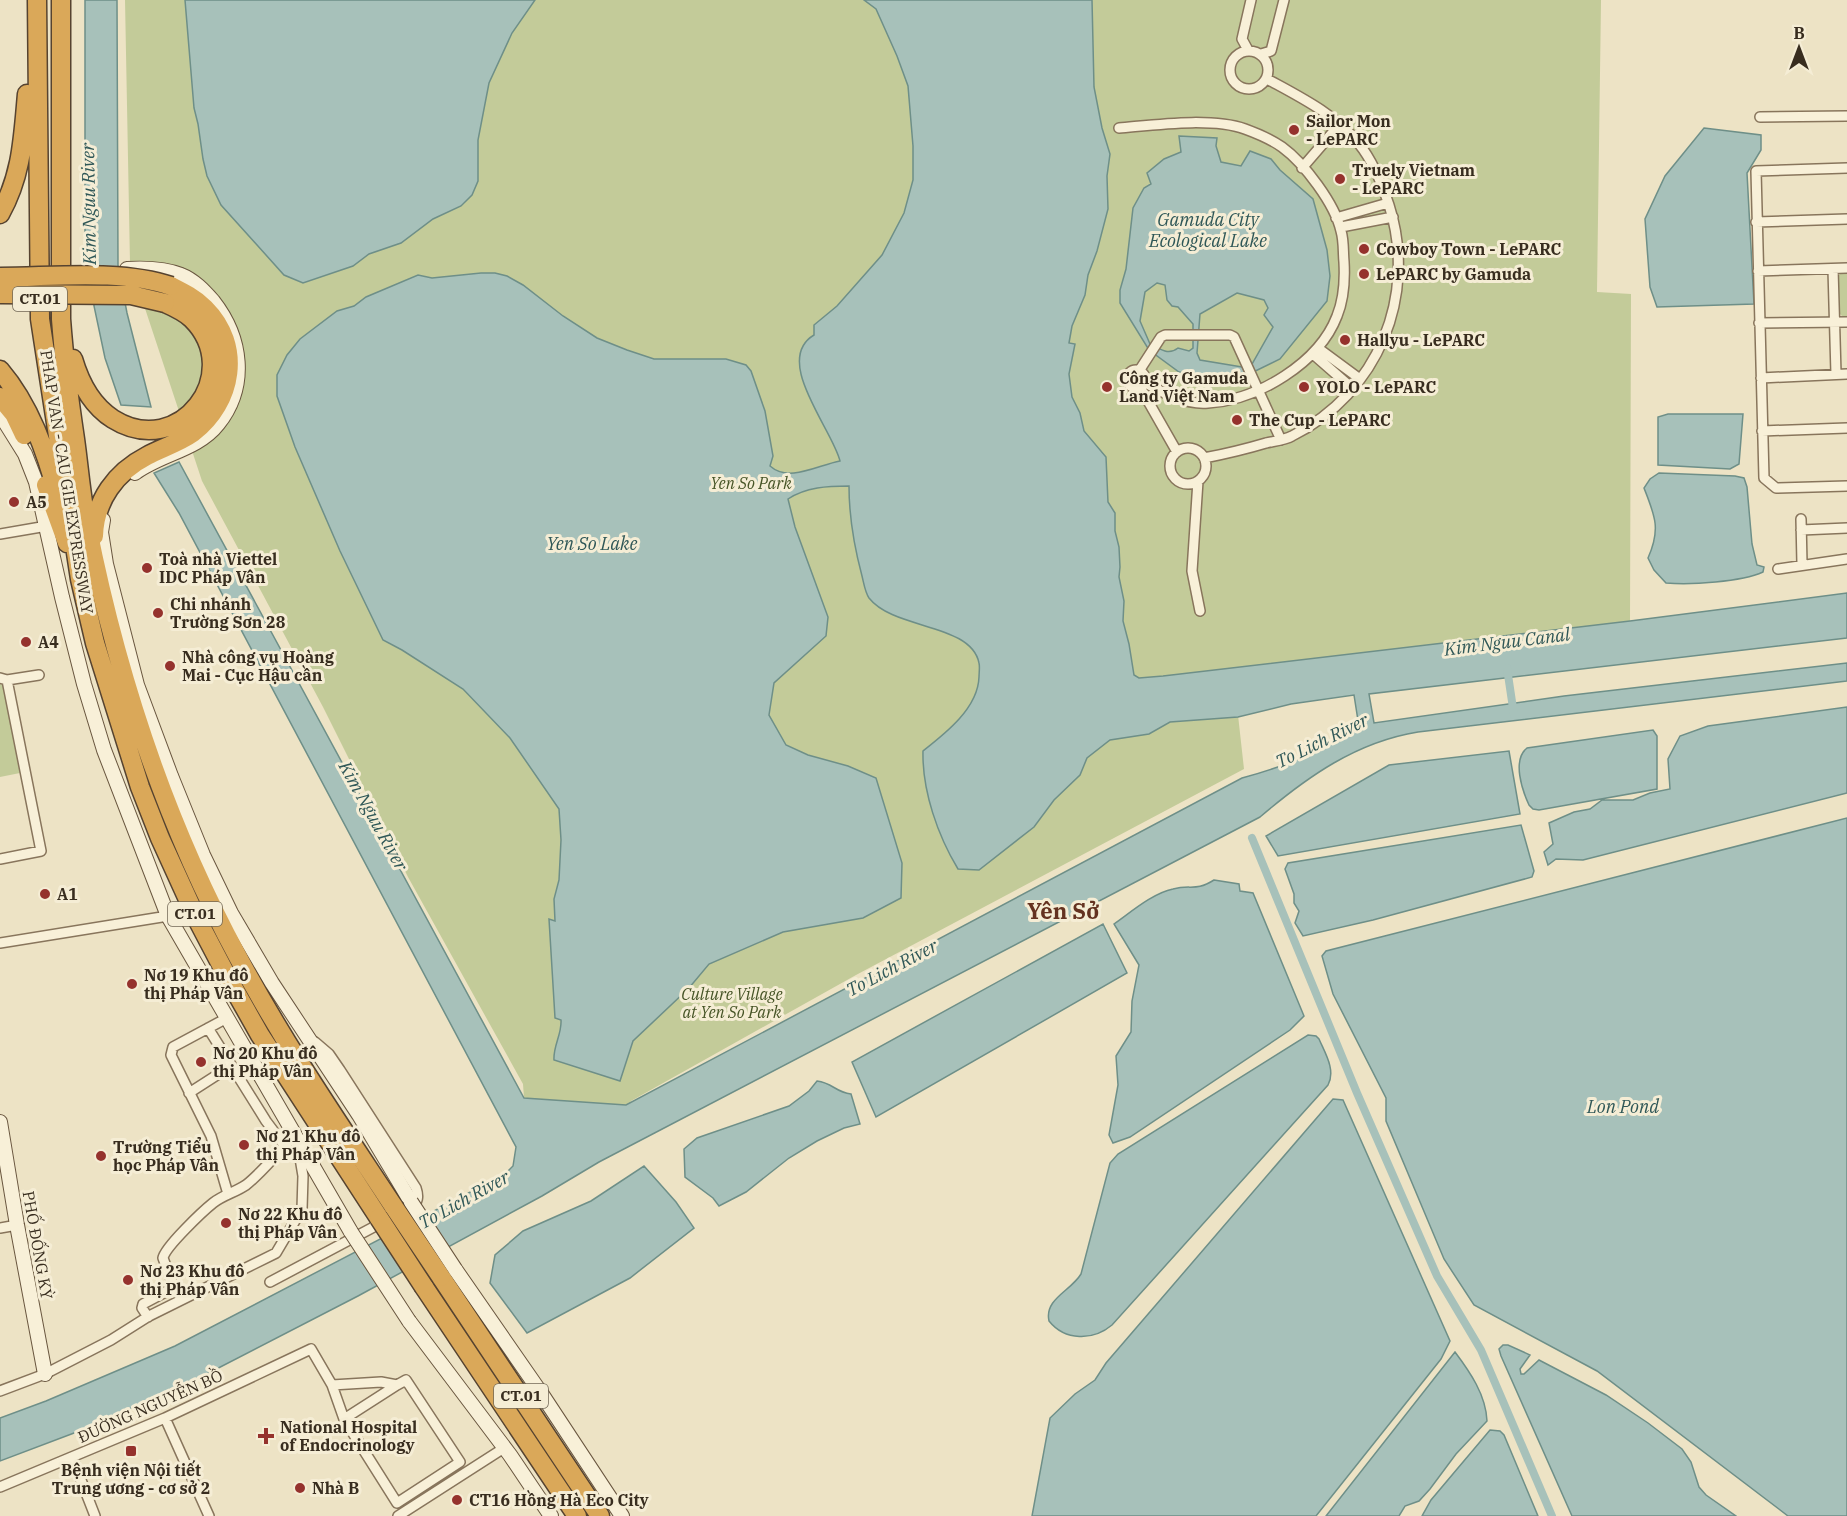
<svg xmlns="http://www.w3.org/2000/svg" width="1847" height="1516" font-family="'IBM Plex Serif',serif">
<rect width="100%" height="100%" fill="#ede3c5"/>
<path fill="#c3cb99" d="M125 0H1601L1597 292 1631 294 1630 621 1233 670 1244 769 856 975 631 1101 627 1107 524 1098 523 1084 408 877 323 707 202 481 130 263Z
M1842 271H1847V317H1843L1838 312 1837 278Z
M0 684 3 685 20 773 0 777Z"/>
<path fill="#a7c1ba" stroke="#6e8f88" stroke-width="1.5" fill-rule="evenodd" d="M85 0H117L118 266 127 313 151 407 121 405 105 358 94 306 85 234Z
M185 0H535L512 33 489 83 478 140V181L472 195 461 206 433 219 401 243 369 254 353 266 303 283 284 275 221 205 207 176 203 159 198 124 194 108Z
M864 0H1092L1094 87 1102 128 1110 154 1107 176 1108 209 1097 251 1088 275 1085 295 1072 326 1069 343 1075 344 1069 374 1072 397 1080 413 1084 431 1106 457 1108 502 1115 513V531L1119 547 1120 567 1119 577 1124 601 1123 621 1129 644 1134 675 1139 678 1163 676 1630 621 1847 593V638L1369 694 1374 723 1564 696 1847 663V681L1418 732C1356 742 1307 777 1260 817L599 1162 542 1196 358 1296 197 1379 82 1430 0 1461V1418L46 1401 175 1346 505 1174 513 1166 516 1147 179 513 154 473 179 462 524 1098 626 1105 1242 778C1283 767 1324 751 1359 727L1354 695 1291 704 1238 717 1170 722 1149 734 1110 740 1087 758 1080 775 1054 800 1034 827 979 870 958 869C938 836 922 791 923 751 946 733 978 708 979 677 979 673 980 667 979 663 971 623 894 630 869 598 865 592 864 584 862 576 854 546 849 517 849 486 828 486 806 487 788 499L795 527 828 617 826 636 774 683 769 715 786 745 808 755 848 766 876 778 902 863 901 898 863 918 783 932 709 964 689 988 633 1041 620 1081 554 1060C553 1046 562 1034 561 1020L555 1018 549 919 555 921 554 899 559 880 561 840 559 809 510 738 463 689 402 650 383 640 340 551 295 447 277 396V375L287 355 300 339 337 311 354 306 366 297 418 275 432 278 481 273H495L507 276 523 285 563 316 597 338 627 350 654 359H726L746 365 751 371 765 411 773 456 770 466C789 483 818 465 840 461 833 430 772 360 814 335V325L837 306 882 255 904 213 913 180V146L908 86 897 56 876 9Z
M1704 128 1761 135V150L1747 173 1754 304 1657 307 1650 287 1645 219 1665 176Z
M1179 136 1217 138 1216 146 1221 162 1241 166 1250 151 1271 159 1280 170 1313 199 1327 250 1330 276 1327 301 1280 359 1237 380 1222 382 1211 378 1179 372 1149 350 1120 303V290L1126 269 1133 208 1144 188 1151 184 1147 173 1164 159 1181 152ZM1157 283 1165 285 1167 300 1172 306 1178 307 1193 324V348L1189 351 1178 348C1168 356 1161 349 1150 344L1140 321 1145 292ZM1237 293 1264 300 1268 308 1264 315 1273 327 1252 364 1242 367 1200 360 1197 353 1200 314Z
M1668 414H1743L1739 464 1730 469 1658 465V417Z
M1659 473 1735 476 1744 478 1747 487 1752 544 1757 565 1764 567 1763 572C1741 582 1691 585 1666 583L1654 570 1648 558C1661 529 1655 516 1644 488L1650 479Z
M1847 707V793L1583 860 1556 859 1548 865 1544 852 1553 844 1549 823 1574 812 1590 809 1602 800H1633L1650 793 1670 789 1668 759 1680 736 1708 726Z
M1653 730 1657 736V789L1539 810 1533 809 1529 805C1522 790 1512 760 1527 748Z
M1509 751 1520 814 1278 856 1266 836 1389 765Z
M1847 818V1516H1788L1597 1371 1474 1305 1444 1259 1386 1121V1098L1333 994 1322 956 1326 951Z
M1521 825 1534 871 1532 877 1373 920 1303 936 1295 923 1299 911 1294 903V894L1285 869 1288 863Z
M1214 880 1239 884 1240 891 1253 893 1304 1016 1290 1030 1130 1137 1113 1143 1109 1135 1118 1085 1116 1056 1131 1032 1132 1001 1139 965 1114 924C1131 912 1153 893 1173 889 1191 884 1195 892 1214 880Z
M1103 924 1127 973 876 1117 852 1062Z
M1308 1035 1316 1036 1319 1039C1325 1053 1336 1070 1328 1085L1112 1325C1093 1341 1065 1341 1049 1321 1044 1299 1071 1291 1081 1274L1110 1163 1118 1154Z
M817 1081C833 1083 835 1092 851 1094L860 1124 844 1128 817 1141 789 1158 746 1192 719 1206 713 1198 685 1177 684 1149 697 1138 789 1106 809 1091Z
M1333 1099 1343 1100 1450 1341 1441 1359 1316 1516H1032L1050 1418 1075 1394 1095 1380 1106 1363Z
M644 1166 676 1202 694 1228 630 1278 527 1333 490 1283 495 1255 523 1231 591 1201Z
M1503 1345H1508L1530 1355 1520 1369 1521 1374H1524L1539 1360 1606 1395 1648 1423 1682 1449 1691 1462 1699 1487 1706 1495 1736 1516H1572L1501 1356 1499 1349Z
M1455 1352C1470 1372 1486 1395 1487 1421L1456 1454 1430 1489 1419 1501 1405 1506 1399 1516H1326Z
M1490 1430 1500 1431 1504 1435 1538 1516H1422L1431 1500Z"/>
<g fill="none" stroke-linecap="round" stroke-linejoin="round">
<path stroke="#a7c1ba" stroke-width="8" d="M1507 668 1514 715
M1252 838 1357 1093 1437 1276 1481 1350 1552 1516"/>
<defs>
<path id="street" d="M1248 50 1242 39 1251 0
M1230 70a19 19 0 1 1 38 0a19 19 0 1 1-38 0Z
M1261 54 1271 51 1284 0
M1760 117 1847 116
M1119 128C1154 125 1211 117 1245 129 1256 133 1272 140 1282 147 1304 163 1335 204 1341 231 1344 241 1343 252 1344 262 1345 280 1344 299 1337 316 1319 363 1258 400 1208 403 1186 405 1163 393 1144 382
M1302 168 1340 124
M1847 168 1756 171 1764 478 1776 488 1847 486
M1336 218 1388 203
M1756 222 1847 219
M1341 227 1393 217
M1833 269 1836 374
M1758 271 1847 268
M1759 323 1847 322
M1318 348 1360 379
M1313 354 1353 389
M1127 379a9 9 0 1 1 18 0a9 9 0 1 1-18 0Z
M1139 371 1161 337 1165 335H1230L1234 337 1281 440
M1761 378 1847 374
M1140 387 1177 452
M1762 431 1847 428
M1170 466a18 18 0 1 1 36 0a18 18 0 1 1-36 0Z
M1204 458C1225 454 1246 449 1266 443 1275 441 1285 440 1292 436 1378 393 1418 296 1389 205 1382 184 1373 161 1359 144 1335 114 1300 97 1267 79
M1198 481 1192 571 1200 611
M1801 519 1802 564
M1801 530 1847 528
M0 534 47 526
M1778 569 1847 559
M0 678 7 680 41 851 0 859
M7 680 39 675
M0 943 168 916
M227 1018 173 1047 171 1055 211 1136 228 1194
M208 1028 266 1121 284 1145
M315 1042 329 1054 340 1070 416 1188C419 1197 418 1202 411 1209
M189 1093 231 1066
M0 1228 17 1225
M270 1282 385 1221
M148 1317 142 1308 143 1304 173 1288V1285L163 1258C165 1247 203 1211 213 1203 223 1195 236 1192 246 1185 265 1170 278 1151 296 1135
M0 1391 45 1374 111 1340 149 1316 276 1253 302 1209 303 1176 298 1146
M165 1418 209 1516
M344 1419 397 1385
M72 1457 95 1516
M0 1487 165 1418 311 1349 332 1385 344 1419 397 1503 460 1462 406 1380 397 1385 381 1382 332 1385
M398 1516 504 1448"/>
<path id="secondary" d="M127 269C145 268 164 268 181 275 194 280 204 291 213 301 242 338 248 386 218 424 198 450 160 454 135 473
M0 414 25 454 36 482 62 597 84 684 104 750 168 916 351 1232
M103 520 101 532 106 564 137 685 171 776 203 855 231 913 272 983 359 1115 411 1202
M0 1122 17 1225 45 1374
M455 1269 541 1393 622 1516
M409 1321 510 1455 551 1516"/>
<path id="highway" d="M37 0 40 319 80 579 95 643 140 787 160 838 196 917 229 980 260 1035 379 1218
M61 0V319C64 359 69 399 75 439 79 467 81 497 87 525 117 676 165 822 238 957 284 1044 340 1125 394 1207
M0 214C22 175 23 138 27 94
M73 359C80 383 91 405 113 419 180 461 246 373 192 319 185 312 174 307 165 303
M0 370C30 405 46 452 58 496
M0 397 14 414 24 435
M46 485 67 543
M94 536C95 500 116 472 147 456 162 448 179 443 193 433 233 402 243 346 205 308 195 298 183 292 171 286
M441 1277 600 1516
M424 1287 577 1516"/>
</defs>
<use href="#street" stroke="#88755c" stroke-width="12"/>
<use href="#secondary" stroke="#69563f" stroke-width="16"/>
<use href="#highway" stroke="#564330" stroke-width="21"/>
<use href="#street" stroke="#f8f0d8" stroke-width="9"/>
<use href="#secondary" stroke="#f8f0d8" stroke-width="14"/>
<use href="#highway" stroke="#daa859" stroke-width="18"/>
<defs>
<path id="secondary-bridge" d="M411 1202 455 1269
M351 1232 409 1321"/>
<path id="highway-bridge" d="M0 277C53 277 121 269 171 286
M0 294 131 295 165 303
M394 1207 441 1277
M379 1218 424 1287"/>
</defs>
<use href="#secondary-bridge" stroke="#69563f" stroke-width="16" stroke-linecap="butt"/>
<use href="#highway-bridge" stroke="#564330" stroke-width="21" stroke-linecap="butt"/>
<use href="#secondary-bridge" stroke="#f8f0d8" stroke-width="14"/>
<use href="#highway-bridge" stroke="#daa859" stroke-width="18"/>
</g>
<g fill="#95322d" stroke="#f5edd5" stroke-width="2">
<circle cx="1294" cy="130" r="6"/>
<circle cx="1340" cy="179" r="6"/>
<circle cx="1364" cy="249" r="6"/>
<circle cx="1364" cy="274" r="6"/>
<circle cx="1345" cy="340" r="6"/>
<circle cx="1107" cy="387" r="6"/>
<circle cx="1304" cy="387" r="6"/>
<circle cx="1237" cy="420" r="6"/>
<circle cx="14" cy="502" r="6"/>
<circle cx="147" cy="568" r="6"/>
<circle cx="158" cy="613" r="6"/>
<circle cx="26" cy="642" r="6"/>
<circle cx="170" cy="666" r="6"/>
<circle cx="45" cy="894" r="6"/>
<circle cx="132" cy="984" r="6"/>
<circle cx="201" cy="1062" r="6"/>
<circle cx="244" cy="1145" r="6"/>
<circle cx="101" cy="1156" r="6"/>
<circle cx="226" cy="1223" r="6"/>
<circle cx="128" cy="1280" r="6"/>
<path d="M263 1427h6v6h6v6h-6v6h-6v-6h-6v-6h6z"/>
<rect x="125" y="1445" width="12" height="12" rx="3"/>
<circle cx="300" cy="1488" r="6"/>
<circle cx="457" cy="1500" r="6"/>
</g>
<g text-anchor="middle" stroke-width="6" stroke-linejoin="round" paint-order="stroke">
<g fill="#f5edd5" stroke="#716756" stroke-width="1.5">
<rect x="13" y="287" width="54" height="24" rx="4.5"/>
<rect x="168" y="902" width="54" height="24" rx="4.5"/>
<rect x="494" y="1384" width="54" height="24" rx="4.5"/>
</g>
<g font-size="15" font-weight="bold" fill="#382d1f">
<text x="40" y="304">CT.01</text>
<text x="195" y="919">CT.01</text>
<text x="521" y="1401">CT.01</text>
</g>
<g font-size="16" font-weight="bold" fill="#382d1f" stroke="#f5edd5" text-anchor="start">
<text x="1306" y="127">Sailor Mon<tspan x="1306" dy="18">- LePARC</tspan></text>
<text x="1352" y="176">Truely Vietnam<tspan x="1352" dy="18">- LePARC</tspan></text>
<text x="1376" y="255">Cowboy Town - LePARC</text>
<text x="1376" y="280">LePARC by Gamuda</text>
<text x="1357" y="346">Hallyu - LePARC</text>
<text x="1119" y="384">Công ty Gamuda<tspan x="1119" dy="18">Land Việt Nam</tspan></text>
<text x="1316" y="393">YOLO - LePARC</text>
<text x="1249" y="426">The Cup - LePARC</text>
<text x="26" y="508">A5</text>
<text x="159" y="565">Toà nhà Viettel<tspan x="159" dy="18">IDC Pháp Vân</tspan></text>
<text x="170" y="610">Chi nhánh<tspan x="170" dy="18">Trường Sơn 28</tspan></text>
<text x="38" y="648">A4</text>
<text x="182" y="663">Nhà công vụ Hoàng<tspan x="182" dy="18">Mai - Cục Hậu cần</tspan></text>
<text x="57" y="900">A1</text>
<text x="144" y="981">Nơ 19 Khu đô<tspan x="144" dy="18">thị Pháp Vân</tspan></text>
<text x="213" y="1059">Nơ 20 Khu đô<tspan x="213" dy="18">thị Pháp Vân</tspan></text>
<text x="256" y="1142">Nơ 21 Khu đô<tspan x="256" dy="18">thị Pháp Vân</tspan></text>
<text x="113" y="1153">Trường Tiểu<tspan x="113" dy="18">học Pháp Vân</tspan></text>
<text x="238" y="1220">Nơ 22 Khu đô<tspan x="238" dy="18">thị Pháp Vân</tspan></text>
<text x="140" y="1277">Nơ 23 Khu đô<tspan x="140" dy="18">thị Pháp Vân</tspan></text>
<text x="280" y="1433">National Hospital<tspan x="280" dy="18">of Endocrinology</tspan></text>
<text x="131" y="1476" text-anchor="middle">Bệnh viện Nội tiết<tspan x="131" dy="18">Trung ương - cơ sở 2</tspan></text>
<text x="312" y="1494">Nhà B</text>
<text x="469" y="1506">CT16 Hồng Hà Eco City</text>
</g>
<g font-size="16" fill="#382d1f" stroke="#f5edd5">
<text transform="translate(67 482) rotate(81)" y="6">PHAP VAN - CAU GIE EXPRESSWAY</text>
<text transform="translate(38 1245) rotate(80)" y="6">PHỐ ĐỐNG KỲ</text>
<text transform="translate(150 1406) rotate(-24)" y="6">ĐƯỜNG NGUYỄN BỒ</text>
</g>
<g font-size="16" font-style="italic" fill="#465426" stroke="#f5edd5">
<text x="751" y="489">Yen So Park</text>
<text x="732" y="1000">Culture Village<tspan x="732" dy="18">at Yen So Park</tspan></text>
</g>
<g font-size="18" font-style="italic" fill="#2f5757" stroke="#f5edd5">
<text transform="translate(89 204) rotate(-91)" y="6">Kim Nguu River</text>
<text x="1208" y="226">Gamuda City<tspan x="1208" dy="21">Ecological Lake</tspan></text>
<text x="592" y="550">Yen So Lake</text>
<text transform="translate(1507 642) rotate(-7)" y="6">Kim Nguu Canal</text>
<text transform="translate(1322 741) rotate(-26)" y="6">To Lich River</text>
<text transform="translate(373 816) rotate(61)" y="6">Kim Nguu River</text>
<text transform="translate(892 968) rotate(-28)" y="6">To Lich River</text>
<text x="1623" y="1113">Lon Pond</text>
<text transform="translate(464 1200) rotate(-29)" y="6">To Lich River</text>
</g>
<g font-size="22" font-weight="bold" fill="#643220" stroke="#f5edd5">
<text x="1063" y="919">Yên Sở</text>
</g>
</g>
<g transform="translate(1799 48)" stroke="#f5edd5" stroke-width="4.5" paint-order="stroke">
<path d="M0-4.5L10 22L0 15L-10 22Z" fill="#382d1f"/>
<text y="-9" font-size="16" font-weight="bold" text-anchor="middle" fill="#382d1f">B</text>
</g>
</svg>
